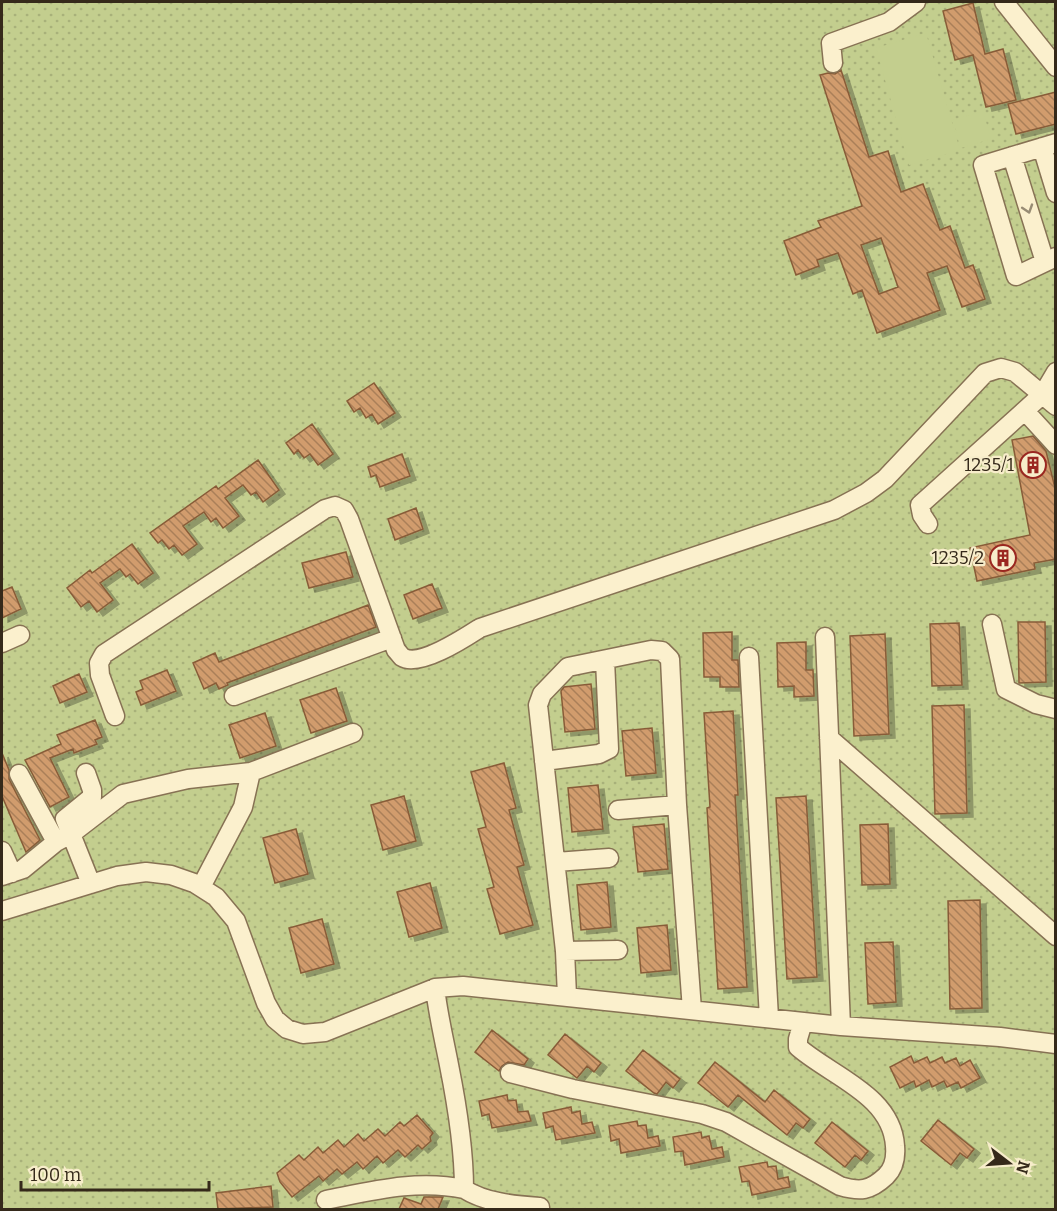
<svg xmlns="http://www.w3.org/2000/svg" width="1057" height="1211" font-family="Bitter,serif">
<defs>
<pattern id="grass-dots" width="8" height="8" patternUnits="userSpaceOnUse" patternTransform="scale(1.5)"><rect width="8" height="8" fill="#c3ce8e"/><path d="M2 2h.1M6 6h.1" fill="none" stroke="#a8b17a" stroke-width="1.8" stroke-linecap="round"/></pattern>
<pattern id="building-back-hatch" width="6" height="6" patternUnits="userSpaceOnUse" patternTransform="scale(1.5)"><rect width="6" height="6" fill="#d19c6d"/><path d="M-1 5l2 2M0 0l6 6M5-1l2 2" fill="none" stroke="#aa7f59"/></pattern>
<filter id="shadow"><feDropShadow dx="6" dy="4" stdDeviation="0" flood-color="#0004"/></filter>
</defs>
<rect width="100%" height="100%" fill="#f0e3ba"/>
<path fill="url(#grass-dots)" d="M2 2H1055V1209H2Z"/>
<path fill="#c3ce8e" d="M926 33 960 150 909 165 876 48Z
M983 111 991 139 961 148 953 120Z"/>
<path fill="url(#building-back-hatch)" stroke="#885c38" stroke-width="1.5" fill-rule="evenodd" filter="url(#shadow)" d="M973 3 985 54 1003 49 1016 100 986 107 973 55 955 60 943 11Z
M841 70 869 157 888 151 901 192 923 184 940 230 950 226 965 268 973 265 985 299 962 307 947 266 927 273 940 310 877 333 862 290 853 294 838 253 817 260 819 266 796 275 784 241 821 227 818 221 862 206 820 75 828 73 835 74ZM881 238 898 287 879 294 861 245Z
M1056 92V124L1016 134 1008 104Z
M374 383 395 413 378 424 372 414 366 418 360 408 354 412 347 401Z
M312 424 333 454 318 465 310 454 304 458 298 450 294 454 286 443Z
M1033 436 1046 451 1056 492V559L1034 563 1035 569 977 581 970 548 1030 535 1012 440Z
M402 454 410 476 380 487 376 475 371 477 368 467Z
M258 460 279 490 263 502 256 492 251 495 243 485 225 498 239 516 223 528 216 518 211 522 204 512 183 526 197 544 182 555 174 545 169 549 162 540 158 543 150 533 216 486 218 489Z
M416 508 423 529 395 540 388 519Z
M132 544 153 573 138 584 130 574 126 577 120 569 100 583 113 600 97 612 89 601 81 607 67 588 90 570 92 573Z
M346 552 353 577 309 588 302 563Z
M432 584 442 608 413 619 404 595Z
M12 587 21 609 2 618V591Z
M368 605 376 627 227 683 228 685 219 689 216 683 204 689 193 663 215 653 219 662Z
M1018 622H1045L1046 682 1019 683Z
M959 623 962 685 932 686 930 624Z
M732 632V660H738L739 687H720V677H704L703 633Z
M885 634 889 734 854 736 850 636Z
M806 642V670H813L814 696 794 697V686L778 687 777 643Z
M167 670 176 691 141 705 136 692 143 689 140 681Z
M79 674 87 692 60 703 53 686Z
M591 684 595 729 565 732 561 691 564 687Z
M336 688 347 721 311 733 300 700Z
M964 705 967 813 935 814 932 706Z
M733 711 738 795H735L747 987 718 989 707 808 710 807 704 713Z
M265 713 276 746 240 758 229 725Z
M95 720 102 737 95 740 97 744 74 753 73 749 50 758 69 797 50 807 25 760 61 744 57 735Z
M652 728 656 773 626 776 622 731Z
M2 753 9 770V779L40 840 26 852 2 796Z
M504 763 516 808 509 810 524 865 517 867 533 925 500 934 487 889 494 887 478 829 486 827 471 772Z
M598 785 603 829 572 832 568 788Z
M404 796 416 841 383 850 371 805Z
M806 796 817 977 787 979 776 798Z
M664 824 668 869 638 872 633 827Z
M888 824 890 884 862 885 860 825Z
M296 829 308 874 275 883 263 838Z
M607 882 611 927 581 930 577 885Z
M430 883 442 928 409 937 397 892Z
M980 900 982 1008 950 1009 948 901Z
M322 919 334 964 301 973 289 928Z
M667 925 671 970 641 973 637 928Z
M893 942 896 1002 868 1004 865 943Z
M492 1030 528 1059 524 1065 508 1062 502 1066 499 1071 475 1052Z
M565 1034 601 1063 594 1072 587 1066 577 1078 548 1055Z
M643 1050 680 1079 673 1088 666 1082 657 1094 654 1093 626 1071Z
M911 1056 914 1063 927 1057 930 1063 942 1057 945 1063 956 1058 960 1066 970 1060 980 1078 961 1088 958 1082 947 1087 944 1081 932 1087 929 1080 916 1087 914 1081 900 1088 890 1067Z
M715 1062 765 1102 774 1090 810 1119 803 1128 796 1123 787 1135 738 1095 728 1107 698 1083Z
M507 1095 508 1101 516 1100 518 1112 528 1111 531 1121 492 1128 489 1114 482 1116 479 1101Z
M571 1107 572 1113 580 1111 582 1124 592 1122 595 1133 556 1140 553 1126 546 1128 543 1113Z
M417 1115 433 1133 430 1137 431 1141 422 1149 418 1145 405 1157 398 1150 383 1163 377 1156 363 1169 357 1162 342 1174 337 1169 323 1181 319 1176 292 1197 280 1182 277 1173 299 1155 304 1160 318 1147 323 1153 338 1140 344 1147 358 1134 364 1141 378 1129 385 1136 400 1122 404 1126Z
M938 1120 974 1149 967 1158 960 1153 951 1165 921 1141Z
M637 1121 638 1126 646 1125 648 1138 658 1136 660 1146 621 1153 619 1139 611 1141 609 1126Z
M832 1122 868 1151 861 1160 855 1155 845 1167 815 1143Z
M701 1132 702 1138 709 1136 712 1149 722 1147 724 1157 685 1165 683 1151 675 1152 673 1137Z
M767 1162 768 1167 776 1166 778 1179 788 1177 790 1187 752 1195 749 1181 742 1182 739 1167Z
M271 1186 273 1207 218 1209 216 1193Z
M424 1197H443L438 1209H399L404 1198 421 1204Z"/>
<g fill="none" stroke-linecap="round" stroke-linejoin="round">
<defs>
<path id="minor" d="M1004 2 1056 67
M833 63 831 43 889 22 916 2
M1056 143 983 165 1016 276 1056 257
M1042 147 1056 193
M1012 156 1045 262
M1025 411 1056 445
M928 524 922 515 920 505 1043 394 1056 372
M992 624 1006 689 1036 704 1056 709
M825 637 841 1026
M2 643 20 635
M749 657 769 1018
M234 696 392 638
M115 716 100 675 99 663 104 654 325 509 335 506 344 510 349 519 396 650C398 652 400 655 402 657 419 668 466 637 480 628L834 510 866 493 885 479 985 373 1001 368 1015 372 1056 406
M829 738 1056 936
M544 761 599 754 609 749 605 660
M86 773 92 790V797L65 819 71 834 123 794 188 779 251 772
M19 774 56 842
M618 810 677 805
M2 851 12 873
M556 862 609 858
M2 876 23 869 56 842 71 834 91 884
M201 887 243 807 251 772 353 733
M2 911 117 876 146 872 171 875 194 883 216 897 236 921 266 1003 275 1019 287 1029 303 1034 325 1032 435 988 463 986 841 1026 1000 1037 1056 1044
M565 951 618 950
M435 988C438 1014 444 1039 449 1065 457 1105 464 1148 464 1189 486 1203 514 1205 540 1207
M567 996 565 951 538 705 542 694 568 667 651 650 662 651 670 659 677 805 692 1010
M510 1073 573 1089 702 1114 726 1122 840 1186C860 1192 870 1191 886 1176 894 1168 896 1157 895 1146 892 1095 831 1076 798 1047V1039L803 1022
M326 1200C372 1191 417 1179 464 1189"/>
</defs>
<use href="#minor" stroke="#877254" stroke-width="21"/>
<use href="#minor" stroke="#fbf0cd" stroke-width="18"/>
</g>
<defs><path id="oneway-chevron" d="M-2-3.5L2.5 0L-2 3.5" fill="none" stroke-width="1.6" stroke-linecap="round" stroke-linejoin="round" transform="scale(1.5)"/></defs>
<use stroke="#988c74" href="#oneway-chevron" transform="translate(1028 209) rotate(72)"/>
<defs>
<symbol id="building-ring" viewBox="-11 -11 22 22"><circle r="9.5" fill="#f7edca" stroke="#9a2720" stroke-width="1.5"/><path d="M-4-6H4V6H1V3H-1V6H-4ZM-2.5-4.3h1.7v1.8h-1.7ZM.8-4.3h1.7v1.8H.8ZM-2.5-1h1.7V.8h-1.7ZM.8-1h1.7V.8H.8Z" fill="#9a2720"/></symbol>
</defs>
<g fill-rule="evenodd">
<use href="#building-ring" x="1018" y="450" width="30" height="30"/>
<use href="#building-ring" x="988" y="543" width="30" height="30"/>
</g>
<g text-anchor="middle" stroke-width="4.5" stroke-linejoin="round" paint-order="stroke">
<g font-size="18" fill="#35291a" stroke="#f7edca" text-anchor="end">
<text x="1014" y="471">1235/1</text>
<text x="984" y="564">1235/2</text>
</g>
</g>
<rect width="1057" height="1211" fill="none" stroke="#35291a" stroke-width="6"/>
<g transform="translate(1009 1163) rotate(107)" stroke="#f7edca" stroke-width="4.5" paint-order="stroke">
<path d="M0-4.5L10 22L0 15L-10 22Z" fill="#35291a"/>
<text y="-9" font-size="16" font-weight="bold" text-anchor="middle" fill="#35291a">N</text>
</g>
<path d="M21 1181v9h188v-9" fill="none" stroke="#35291a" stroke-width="3"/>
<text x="30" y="1181" font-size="18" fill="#35291a" stroke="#f7edca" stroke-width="4.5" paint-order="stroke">100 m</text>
</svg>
